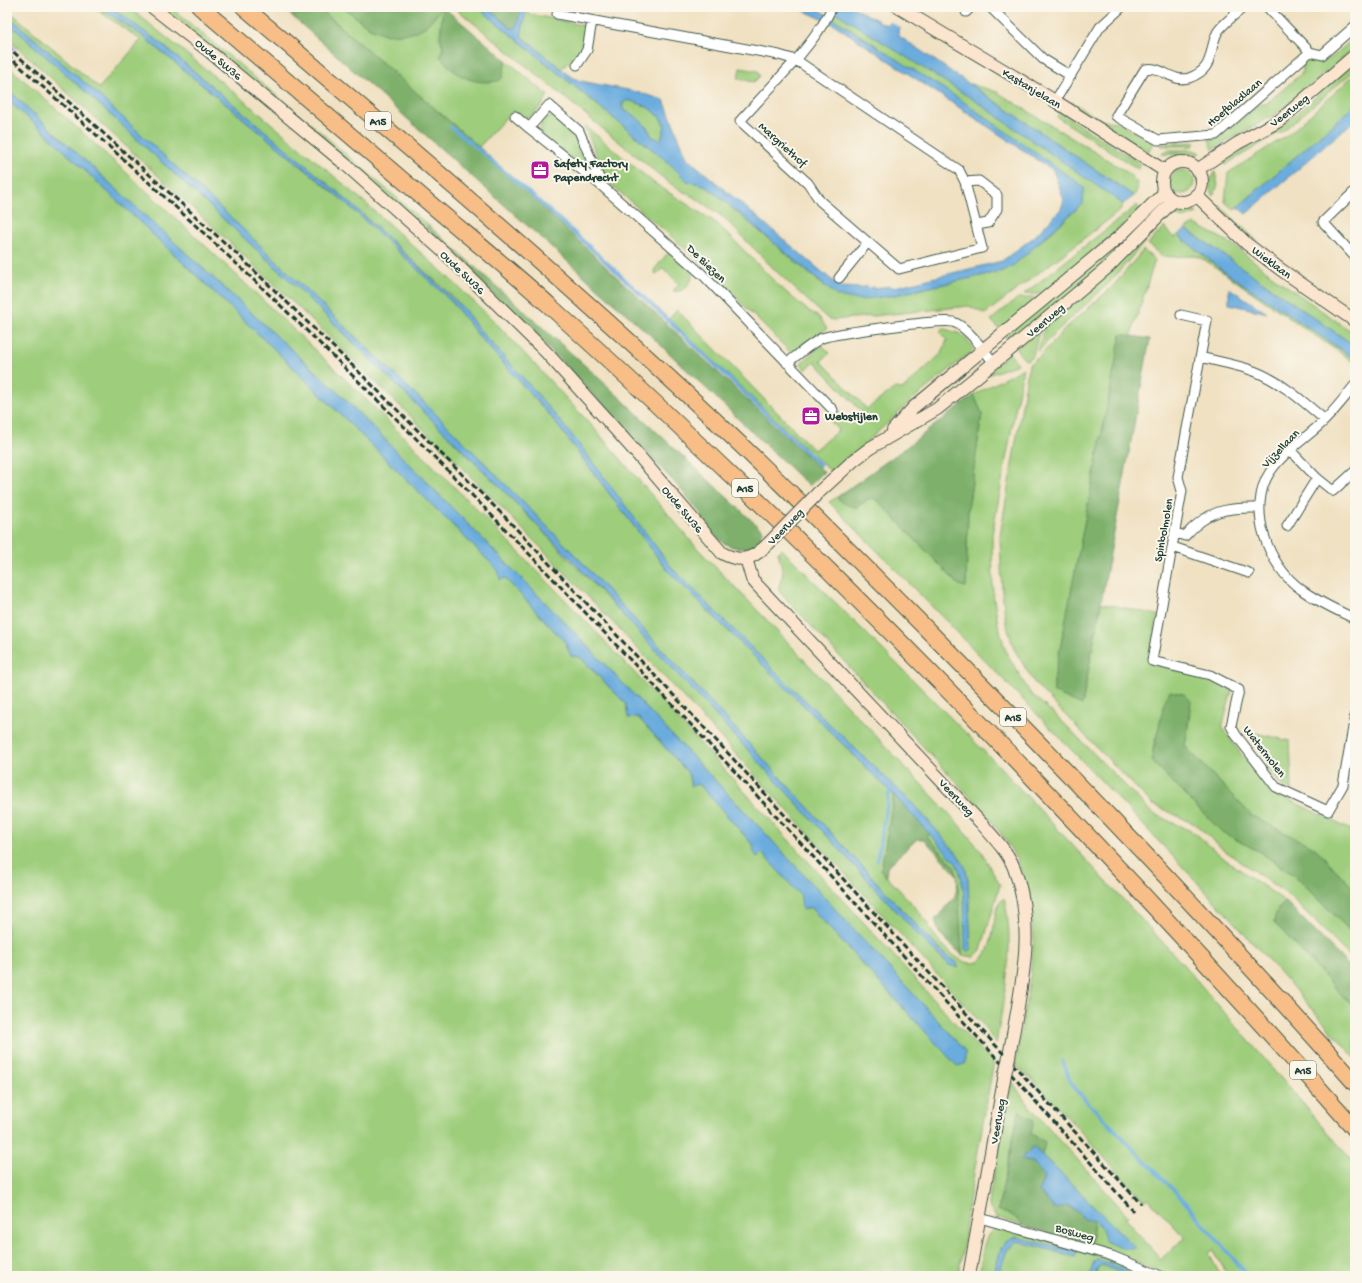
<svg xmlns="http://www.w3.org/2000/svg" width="1362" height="1283" font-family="'Gochi Hand',sans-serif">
<rect width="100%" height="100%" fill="#fbf7ec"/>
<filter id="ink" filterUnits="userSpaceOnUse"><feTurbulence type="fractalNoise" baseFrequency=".025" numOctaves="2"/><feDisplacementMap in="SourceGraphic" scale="8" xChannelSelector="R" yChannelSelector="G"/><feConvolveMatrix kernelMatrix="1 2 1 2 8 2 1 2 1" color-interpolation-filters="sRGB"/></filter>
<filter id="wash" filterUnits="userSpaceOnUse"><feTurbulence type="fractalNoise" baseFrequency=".012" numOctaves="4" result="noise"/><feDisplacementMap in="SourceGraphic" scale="16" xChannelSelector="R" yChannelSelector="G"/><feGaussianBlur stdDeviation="0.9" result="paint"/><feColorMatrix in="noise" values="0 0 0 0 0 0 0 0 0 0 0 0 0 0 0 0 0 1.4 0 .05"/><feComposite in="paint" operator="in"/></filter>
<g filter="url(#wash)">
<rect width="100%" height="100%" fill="#f0e1c2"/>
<path fill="#ccbed4" d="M7 38 18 48 7 61Z"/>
<path fill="#9ecd7c" stroke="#5e8558" d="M93 7H99L140 34 345 202 439 289 460 311 478 335 552 418 668 571 894 795 881 870C895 886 911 901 924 918 928 923 930 930 935 936 952 957 980 982 991 941 995 929 993 905 1004 898 1016 947 1004 995 996 1044L983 1025C821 848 662 669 493 499 337 340 173 188 7 38V22L89 95 296 286 502 489 642 635 938 956 949 965 959 967 930 940 577 557 435 413 227 214 93 90 7 15V9L99 88 141 40Z
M109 7H127L141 17 235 93 353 192 449 278 495 322 593 427 698 549 760 613 955 820 981 851 1000 885 981 950 974 957 962 955 957 875 954 866 927 836 930 834C944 848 960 862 962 882L968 881 965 867 958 855 915 806 787 683 672 568 637 524 593 464 481 333 456 300 347 200 158 41Z
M161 7H170L175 11 318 130 429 226 426 228Z
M318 7H343L370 28 443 7 440 37 443 47 440 56 502 78 506 60 548 95 542 106 529 117H520L512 111 479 147Z
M454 7H477L669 163 687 181 704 185 717 195 825 287 890 296 1002 271 1051 233 1083 203 1084 188 856 32 833 19 837 12 974 100 1123 204 1121 210 985 314 969 306 834 320 828 319 779 274 723 217 697 199 675 187 657 173Z
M525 13 586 26C583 51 579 54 561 69L521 36Z
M1355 37V48L1278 113 1213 149 1209 140 1219 138 1259 104H1266L1302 73 1303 65 1310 60 1330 59Z
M1355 63V70L1284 130 1225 165 1223 163 1228 159 1275 132Z
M7 65C194 231 375 404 549 583 696 735 836 893 978 1048L994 1061 966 1218 965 1237 958 1276H7V100L40 128 268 343 498 570 500 579 505 578 565 642 571 656 580 657 626 704 628 718 638 717 688 773 691 785 699 784 754 846 753 850 757 857 762 853 801 896 803 910 810 907 936 1043 965 1051 765 833 576 634 341 395 7 89Z
M740 68 758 71 760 76 754 82 738 79Z
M1355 74V105L1238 207 1233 209 1225 202 1228 173 1289 134Z
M970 84 997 92 1127 172 1136 181 1138 188 1134 196Z
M628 100C645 105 658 110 665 127L661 140 652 137 647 127 622 108 624 101Z
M1072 102 1101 120 1117 122 1153 143 1148 152 1140 148 1070 105Z
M1059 112 1141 164 1138 169 1057 117Z
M553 116C573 125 580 146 588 165L586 169C577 162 549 144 543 137 539 130 540 125 543 119Z
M584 125 654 183 718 224 779 286 806 309 819 317 827 329 806 342 792 354 695 257 608 182Z
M1195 142 1193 146H1161V144Z
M1168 150H1193L1201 153 1192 155 1161 154Z
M1170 182a12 12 0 1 1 24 0a12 12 0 1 1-24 0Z
M1215 172 1218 185 1213 196C1208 188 1209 179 1215 172Z
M1137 205 1140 210 1045 294H1024Z
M1220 206 1256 240 1257 242 1236 225 1219 207Z
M1177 210H1189L1197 213 1183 218 1168 213Z
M1150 212 1153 215 1105 263 1012 344 1005 336Z
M1158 220 1161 223 1110 282 1057 331 1038 352 1045 323Z
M1195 224 1232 244 1278 280 1355 334V346L1186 229Z
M1164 227 1174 238 1178 235 1222 270 1355 359V363L1205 260 1195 256 1162 257 1148 244Z
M1143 250 1155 260 1131 336 1121 335 1054 680V692L1082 705 1101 603 1158 615 1148 663 1212 679 1232 690 1222 728C1240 752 1258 781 1284 797L1355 832V890L1315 848 1252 816 1185 746 1190 714 1159 727C1156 739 1149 753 1155 765L1222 832 1260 852 1299 879 1355 936V962L1291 897 1224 850 1195 824 1152 804 1035 684 1014 649 1006 623 1002 592 1000 536 1029 364 1038 358 1067 327 1113 286Z
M671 253 675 255 693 274C692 283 682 294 673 291L679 284 663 268 656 275 654 270 667 254Z
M1018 298H1040L1000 330 991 320Z
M677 310 814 450 839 430 830 421 840 412 851 423 863 413 815 362 805 370 801 363 822 345 830 353 821 361 867 409 895 388 903 389 942 353 947 340 940 333 942 328 961 334 975 349 912 400 835 472 828 469 669 319Z
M1040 328 1033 356 1028 360 1024 359 1016 349Z
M1009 353 1018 364 985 376Z
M1023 368 992 535 993 593 998 624 1006 652 1030 693 1059 718 1152 813 1195 833 1226 860 1286 902 1278 909 1274 922 1355 1009V1058C1188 865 1008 684 829 502L837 497 839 500 857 507 868 499 873 498 878 501 959 585 966 587 968 509 982 414 974 395Z
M782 549 998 765 1181 962 1355 1164V1276H1228L1213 1250 1209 1254 1221 1276H1167L1137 1262 1091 1245 1094 1220 1102 1228 1136 1248 1042 1155 1045 1142 1031 1134 1019 1111 998 1210 1015 1217 1024 1226 996 1217 988 1204 1012 1081 1025 1101 1128 1216 1125 1219 1161 1259 1185 1238 1148 1198 1144 1201 1035 1082 1015 1065 1030 979 1034 936 1025 882 1017 860 1005 839 982 810 778 590 783 573 778 552Z
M1251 732 1290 741 1292 790 1281 785 1266 766 1273 761Z
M996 1228C1043 1235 1091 1252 1135 1270V1276H1095L1099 1265 1127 1270 1096 1259 1094 1261 1090 1276H998L1007 1250 1017 1241 1076 1257 1077 1252 1016 1237 1002 1246 993 1276H979C982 1261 981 1235 996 1228Z"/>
<path fill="#7eb06c" stroke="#4e7650" d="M282 7H318L479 147 824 472 809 486 650 335Z
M343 7H443L506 60 502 78 498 81C472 85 455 76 440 56L443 47 440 37 443 8 425 27 412 33 387 35 370 28Z
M486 7H522L516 28 512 29Z
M429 226 600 379 763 531 760 535 765 539C744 559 715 544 703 521 701 518 702 515 700 513 695 506 689 500 684 493L570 370 426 228Z
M1121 334 1150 339 1082 705 1054 692V680Z
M974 395 982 414 968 509 966 587 959 585 878 501 873 498 868 499 857 507C849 507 842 503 837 497L904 449Z
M1170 691 1184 694 1191 701 1185 746 1252 816 1315 848 1355 890V936L1299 879 1260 852 1222 832 1155 765 1152 759 1153 752 1165 700Z
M894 795 930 834 927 837 954 866 957 875 924 839H917L887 867 886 877 881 870Z
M958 882 962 955 939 933 935 920 955 896Z
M1286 902 1355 972V1009L1274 922C1275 912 1279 908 1286 902Z
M1019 1111 1034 1120 1031 1134 1045 1142 1042 1155 1033 1147 1021 1160 1033 1162 1044 1177 1039 1191 1077 1211 1084 1219 1094 1220 1091 1245 1024 1226 1015 1217 998 1210Z"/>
<path fill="#6aacde" stroke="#447489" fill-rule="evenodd" d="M99 7H109L158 41 347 200 464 309 477 327 534 390 576 440 672 568 787 683 915 806 958 855 965 867 968 881 971 950 967 951 965 949C964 926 967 882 956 863L894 795 668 571 552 418 478 335 452 302 345 202 140 34Z
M477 7H486L512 29 516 27 522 7H527L521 36 570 76 580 81 633 91 664 100 687 158 840 287 862 288 866 286 869 289 871 287 874 288 890 286 891 288 1002 261 1034 237 1061 209 1064 200 1053 170 835 25 796 7H812L821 11 958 98 1077 182 1084 188 1083 203 1014 265 1002 271 890 296 860 300 837 296 717 195 704 185 687 181 669 163ZM628 100C645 105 658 110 665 126L661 140 652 137C647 125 636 114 623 110L622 104Z
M827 7H853L886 25 890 23 899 7H912L898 30 899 36 1134 196 1123 204 974 100Z
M7 15 93 90 227 214 435 413 577 557 930 940 945 955 957 963 958 968 949 965 926 943 573 561 502 489 296 286 89 95 7 22Z
M7 89 341 395 576 634 765 833 952 1036 965 1051V1064L957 1066 810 907 802 910 801 896 762 853 757 857 753 850 754 846 699 784 691 786 688 773 638 717 628 718 626 704 580 657 571 656 565 642 505 578 500 580 498 570 268 343 40 128 7 100Z
M1355 105V120L1246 214 1238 207Z
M1186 229 1355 346V359L1222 270 1178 235Z
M1229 288 1267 313 1229 304Z
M1033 1147 1042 1155 1136 1248H1123L1105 1240C1102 1226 1100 1220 1084 1219L1077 1211 1068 1205 1055 1209 1039 1191 1044 1177 1033 1162 1020 1160Z
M1016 1237 1072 1250 1078 1252 1076 1257 1017 1241 1007 1250 998 1276H993L1002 1246 1005 1242Z
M1096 1259 1127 1270 1126 1275 1102 1265 1098 1267 1095 1276H1090L1094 1261Z"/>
<path fill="#f0e1c2" d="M897 7H913L901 28 889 21Z"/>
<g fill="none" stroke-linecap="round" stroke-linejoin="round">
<path stroke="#6aacde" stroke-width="3.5" d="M451 127C581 232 699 351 820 465
M877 860 890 788
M1063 1061 1070 1081 1077 1091 1184 1201 1248 1276"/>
</g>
</g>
<g filter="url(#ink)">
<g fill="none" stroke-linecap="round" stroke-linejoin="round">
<defs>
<path id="street" d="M990 7 1043 59 1071 76
M1244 7C1237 13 1221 25 1217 33 1208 52 1215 69 1189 78 1172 83 1161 65 1145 69L1116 116 1158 140 1216 135 1310 52
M1267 7 1310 52
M966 12 971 7
M557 14 779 55 796 60C810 43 823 27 832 7
M1310 52 1322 55 1355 26
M796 60 959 170 965 182 982 248 899 269 820 201 808 183 740 121Z
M577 65 587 50 592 21
M1055 101 1100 27 1122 7
M515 116 529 128
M965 182 979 181 997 195V209L988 223 977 225
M603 187 579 131 549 105 529 128 603 187 703 275 833 410
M1355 191 1323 222 1355 257
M839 278 868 242
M1181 315 1207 321 1178 477 1182 491 1152 661 1210 675 1239 690 1231 726 1236 735 1276 787 1328 811 1343 785 1355 716
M1200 357C1216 361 1233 364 1248 369 1277 378 1303 401 1325 420
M787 363C798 355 810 344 822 338 836 333 940 319 953 322 968 327 984 351 994 363
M1355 385C1345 397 1336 409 1325 420 1308 437 1284 451 1270 472 1246 508 1268 567 1302 590 1318 602 1337 610 1355 619
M1291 451 1317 478 1333 491 1355 471
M1287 526 1317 478
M1176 533 1185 536C1208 510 1227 507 1260 508
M1173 547 1249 573
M980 1218 1112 1256 1161 1276"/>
<path id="secondary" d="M152 7 210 52 345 164 447 255 546 352 632 448 722 553C742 564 753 559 769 543
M898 7 1055 101 1165 171
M1162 182a20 20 0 1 1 40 0a20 20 0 1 1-40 0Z
M1197 170 1238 143 1279 121 1355 55
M1196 195 1247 244 1280 269 1355 321
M893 430 914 407 1120 236 1165 192
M818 493 853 461 870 448 937 409 1012 348 1107 268 1174 200
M746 558 752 579 757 585 982 824C993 837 1008 852 1014 868 1038 930 1019 996 1009 1057
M969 1276 1005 1074"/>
<path id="highway" d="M200 7C278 74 356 140 434 207 473 240 513 272 551 307 835 565 1101 841 1355 1129
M244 7C406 145 568 282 723 428 806 506 886 588 966 669 1099 804 1229 941 1355 1083"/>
</defs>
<use href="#street" stroke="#3e5649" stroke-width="11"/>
<use href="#secondary" stroke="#3e5649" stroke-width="14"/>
<use href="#highway" stroke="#3e5649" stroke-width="18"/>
<use href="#street" stroke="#fff" stroke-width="9"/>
<use href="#secondary" stroke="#fce5cf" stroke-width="12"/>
<use href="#highway" stroke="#f7be87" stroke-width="16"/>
<path stroke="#1f3d34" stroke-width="3" stroke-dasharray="6 3" stroke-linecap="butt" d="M7 46 236 253 359 372 506 518 714 738 1141 1204
M7 55C124 159 241 265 352 375 516 536 673 704 829 874 931 986 1033 1097 1133 1211"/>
<defs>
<path id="secondary-bridge" d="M769 543 818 493
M1005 1074 1009 1057"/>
</defs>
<use href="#secondary-bridge" stroke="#3e5649" stroke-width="14" stroke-linecap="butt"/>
<use href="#secondary-bridge" stroke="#fce5cf" stroke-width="12"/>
</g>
</g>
<defs>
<symbol id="office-square" viewBox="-11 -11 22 22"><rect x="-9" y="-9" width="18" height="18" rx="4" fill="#b5179e" stroke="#fbf7ec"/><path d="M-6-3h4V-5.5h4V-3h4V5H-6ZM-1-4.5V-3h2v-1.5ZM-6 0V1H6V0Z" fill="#fff"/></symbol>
</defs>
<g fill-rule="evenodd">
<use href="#office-square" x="529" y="159" width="22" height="22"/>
<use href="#office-square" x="800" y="405" width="22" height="22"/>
</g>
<g text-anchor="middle" stroke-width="4" stroke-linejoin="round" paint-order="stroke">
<g fill="#fbf7ec" stroke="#61756b" stroke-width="1">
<rect x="365" y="112" width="26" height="18" rx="3"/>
<rect x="732" y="479" width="26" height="18" rx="3"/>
<rect x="1000" y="708" width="26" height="18" rx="3"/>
<rect x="1290" y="1061" width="26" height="18" rx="3"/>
</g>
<g font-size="11" font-weight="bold" fill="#1f3d34">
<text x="378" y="125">A15</text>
<text x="745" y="492">A15</text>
<text x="1013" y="721">A15</text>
<text x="1303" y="1074">A15</text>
</g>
<g font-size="12" fill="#1f3d34" stroke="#fbf7ec">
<text transform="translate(219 59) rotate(40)" y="4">Oude SW36</text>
<text transform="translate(1032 88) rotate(31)" y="4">Kastanjelaan</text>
<text transform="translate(1234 102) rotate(-40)" y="4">Hoefbladlaan</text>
<text transform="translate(1289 110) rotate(-38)" y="4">Veerweg</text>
<text transform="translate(783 144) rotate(42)" y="4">Margriethof</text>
<text transform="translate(1272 262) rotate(37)" y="4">Wieklaan</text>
<text transform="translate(707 263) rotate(44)" y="4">De Biezen</text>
<text transform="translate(463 272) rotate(44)" y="4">Oude SW36</text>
<text transform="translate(1045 320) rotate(-40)" y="4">Veerweg</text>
<text transform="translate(1280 448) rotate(-46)" y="4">Vijzellaan</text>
<text transform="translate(683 509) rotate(50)" y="4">Oude SW36</text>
<text transform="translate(785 526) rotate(-46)" y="4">Veerweg</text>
<text transform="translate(1163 530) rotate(-80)" y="4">Spinbolmolen</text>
<text transform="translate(1265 751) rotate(52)" y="4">Watermolen</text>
<text transform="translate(957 797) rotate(47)" y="4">Veerweg</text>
<text transform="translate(997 1121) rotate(-80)" y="4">Veerweg</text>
<text transform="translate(1075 1232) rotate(16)" y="4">Bosweg</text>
</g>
<g font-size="12" font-weight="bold" fill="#1f3d34" stroke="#fbf7ec" text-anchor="start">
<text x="554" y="167">Safety Factory<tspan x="554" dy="14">Papendrecht</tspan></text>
<text x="825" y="420">Webstijlen</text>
</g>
</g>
<rect width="1362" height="1283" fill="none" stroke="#fbf7ec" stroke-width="24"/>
</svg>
